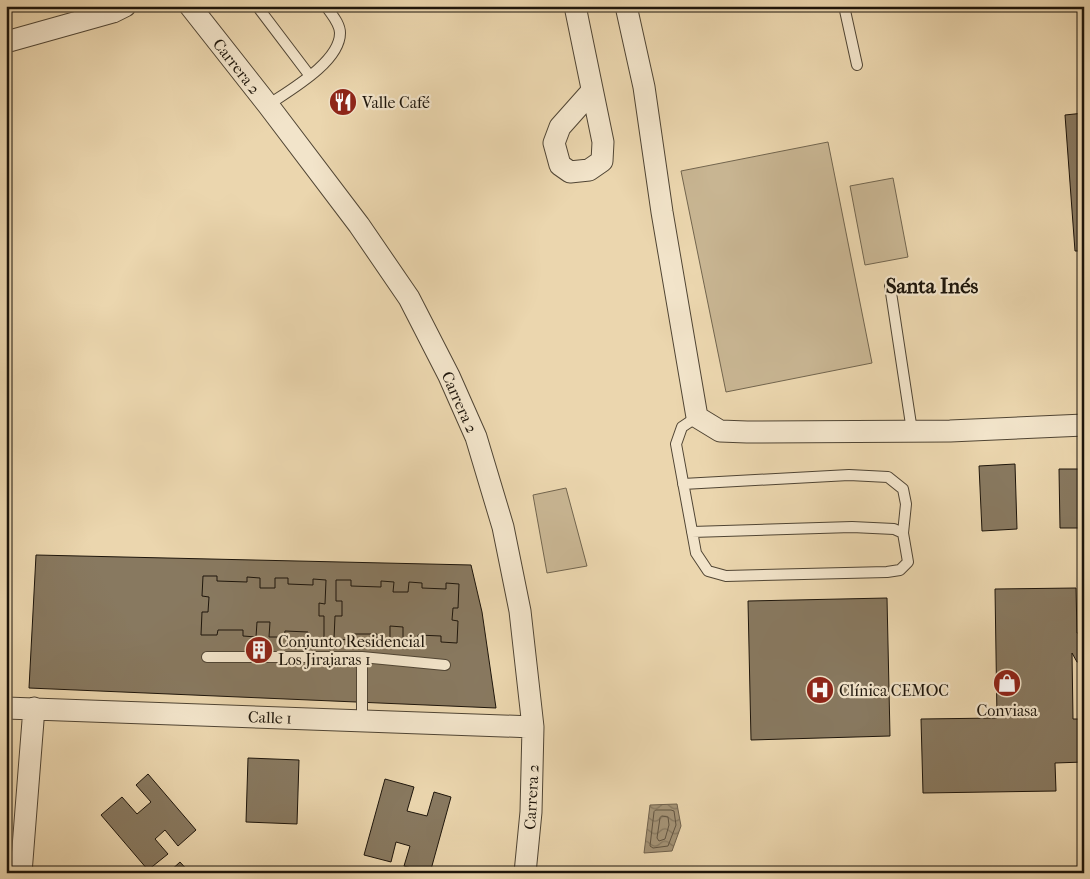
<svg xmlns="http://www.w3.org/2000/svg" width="1090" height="879" font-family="'IM FELL French Canon',serif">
<defs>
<pattern id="water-waves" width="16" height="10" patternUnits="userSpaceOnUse" patternTransform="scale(1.25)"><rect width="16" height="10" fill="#a59477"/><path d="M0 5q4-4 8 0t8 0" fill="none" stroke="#867860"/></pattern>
</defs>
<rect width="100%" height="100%" fill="#ebd6ae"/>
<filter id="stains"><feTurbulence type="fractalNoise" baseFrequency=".004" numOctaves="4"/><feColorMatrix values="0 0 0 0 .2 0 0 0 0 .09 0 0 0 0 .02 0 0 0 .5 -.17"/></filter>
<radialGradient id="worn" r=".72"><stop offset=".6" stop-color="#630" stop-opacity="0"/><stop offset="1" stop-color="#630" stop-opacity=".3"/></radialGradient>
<path fill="#c8b592" stroke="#72654e" d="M828 142 872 363 726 392 681 171Z
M893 178 908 257 865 265 850 186Z
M566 488 587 566 547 573 533 495Z"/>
<path fill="url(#water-waves)" stroke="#6f614c" d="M677 804 681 826 672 851 644 853 650 805Z"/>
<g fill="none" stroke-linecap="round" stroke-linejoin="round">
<path stroke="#615441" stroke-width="1" d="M656 810H671L674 811 676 825 668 846 653 848 650 846 654 812Z
M662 816 668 817 669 825 665 839 659 841 657 838 660 818Z"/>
</g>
<path fill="#887960" stroke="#1d150b" d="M1084 113V251H1075L1065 115Z
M1015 464 1017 529 982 531 979 466Z
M1059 469H1084V528H1060Z
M36 555 471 565 482 612 496 708 29 688Z
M203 576H217V581L247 582V577L260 578V588H275V578H288V584L313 585V579L326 580 325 604 319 603V616H324V639L308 638V632L285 631 284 637H269L270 622H257L256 637 243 636V630H218L217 635H201L202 612H208L209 597 202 596Z
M336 580H351V586L381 587V581L394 582 393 592H408L409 582 422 583V588L446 589V583L459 584 458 608H453L452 620 458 621 457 643 441 642V636L418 635V642L403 641V627L390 626V641L377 640V634H351V640L334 639 335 616H342V601H336Z
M1076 588 1077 633H1084V662H1077L1072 653 1073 719H1084V762L1055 763 1056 791 923 793 921 719 997 718 995 589Z
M887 598 890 736 751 740 748 601Z
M248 758 299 760 297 824 246 822Z
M148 774 196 830 178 846 165 830 155 839 168 854 148 870 101 815 122 797 137 814 151 802 136 785Z
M385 779 414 787 407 811 427 816 434 792 451 797 430 873 404 866 410 846 396 842 391 862 364 855Z
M180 862 190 873H168Z"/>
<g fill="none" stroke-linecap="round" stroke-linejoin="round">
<defs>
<path id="service" d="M257 6 310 76
M844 6 857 65
M268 105C290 90 340 62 340 33 340 23 331 14 326 6
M890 286 912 431
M683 484 849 475 888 477 903 489 906 504 903 533
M692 532 852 527 894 529 903 533 908 562 900 570 887 572 726 576 708 571 696 553 676 444 682 427 697 417
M207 657H362V721
M362 657 445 665"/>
<path id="minor" d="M190 6 268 105 359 225 409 298 449 376 476 437 503 527 520 611 533 727 531 812 525 873
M575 6 603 142 602 161 589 170 570 172 560 165 554 143 560 127 592 91
M626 6 644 87 662 212 697 417 720 431 747 432 950 431 1084 425
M6 42 113 12 125 6
M6 708 533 727
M21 873 34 708"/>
</defs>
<use href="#service" stroke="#504534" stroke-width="12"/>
<use href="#minor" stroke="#504534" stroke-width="23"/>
<use href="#service" stroke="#f2e4ca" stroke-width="10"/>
<use href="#minor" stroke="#f2e4ca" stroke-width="21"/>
</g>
<defs>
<symbol id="restaurant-disc" viewBox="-11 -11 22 22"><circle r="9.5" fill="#8f2418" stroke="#f2e4ca"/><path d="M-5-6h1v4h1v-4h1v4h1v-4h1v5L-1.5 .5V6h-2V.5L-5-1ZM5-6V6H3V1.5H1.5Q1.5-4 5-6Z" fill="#fff"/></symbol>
<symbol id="building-disc" viewBox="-11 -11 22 22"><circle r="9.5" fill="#8f2418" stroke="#f2e4ca"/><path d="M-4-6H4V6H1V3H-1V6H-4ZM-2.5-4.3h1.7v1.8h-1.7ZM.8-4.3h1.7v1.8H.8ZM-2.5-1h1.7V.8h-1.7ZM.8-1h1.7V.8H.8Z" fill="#fff"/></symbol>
<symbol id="shop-disc" viewBox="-11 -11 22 22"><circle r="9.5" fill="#8f2418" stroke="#f2e4ca"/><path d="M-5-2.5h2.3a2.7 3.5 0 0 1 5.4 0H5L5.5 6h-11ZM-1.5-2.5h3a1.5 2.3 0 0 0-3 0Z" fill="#fff"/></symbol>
<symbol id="hospital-disc" viewBox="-11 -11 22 22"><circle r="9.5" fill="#8f2418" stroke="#f2e4ca"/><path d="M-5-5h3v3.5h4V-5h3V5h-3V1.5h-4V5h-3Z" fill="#fff"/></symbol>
</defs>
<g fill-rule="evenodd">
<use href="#restaurant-disc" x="327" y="86" width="32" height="32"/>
<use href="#building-disc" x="243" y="634" width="32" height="32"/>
<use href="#shop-disc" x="991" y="667" width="32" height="32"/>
<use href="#hospital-disc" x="804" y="674" width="32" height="32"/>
</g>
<g text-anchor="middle" stroke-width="4.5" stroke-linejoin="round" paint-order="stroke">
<g font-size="16" fill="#1d150b" stroke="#f2e4ca">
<text transform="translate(237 66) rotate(52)" y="6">Carrera 2</text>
<text transform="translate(460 402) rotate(66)" y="6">Carrera 2</text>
<text transform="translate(270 717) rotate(2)" y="6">Calle 1</text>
<text transform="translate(531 797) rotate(-87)" y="6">Carrera 2</text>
</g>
<g font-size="16" fill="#1d150b" stroke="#f2e4ca" text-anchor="start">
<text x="362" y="108">Valle Café</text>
<text x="278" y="647">Conjunto Residencial<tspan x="278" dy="18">Los Jirajaras 1</tspan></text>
<text x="839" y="696">Clínica CEMOC</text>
<text x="1007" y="716" text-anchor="middle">Conviasa</text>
</g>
<g font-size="21" font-weight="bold" fill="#1d150b" stroke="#f2e4ca">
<text x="932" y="293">Santa Inés</text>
</g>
</g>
<rect width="1090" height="879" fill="none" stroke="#ebd6ae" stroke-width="25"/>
<rect x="8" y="8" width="1075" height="864" fill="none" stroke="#1d150b" stroke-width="2.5"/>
<rect x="12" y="12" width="1065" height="854" fill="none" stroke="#1d150b"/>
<rect width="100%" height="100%" filter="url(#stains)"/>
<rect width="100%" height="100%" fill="url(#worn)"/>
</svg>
